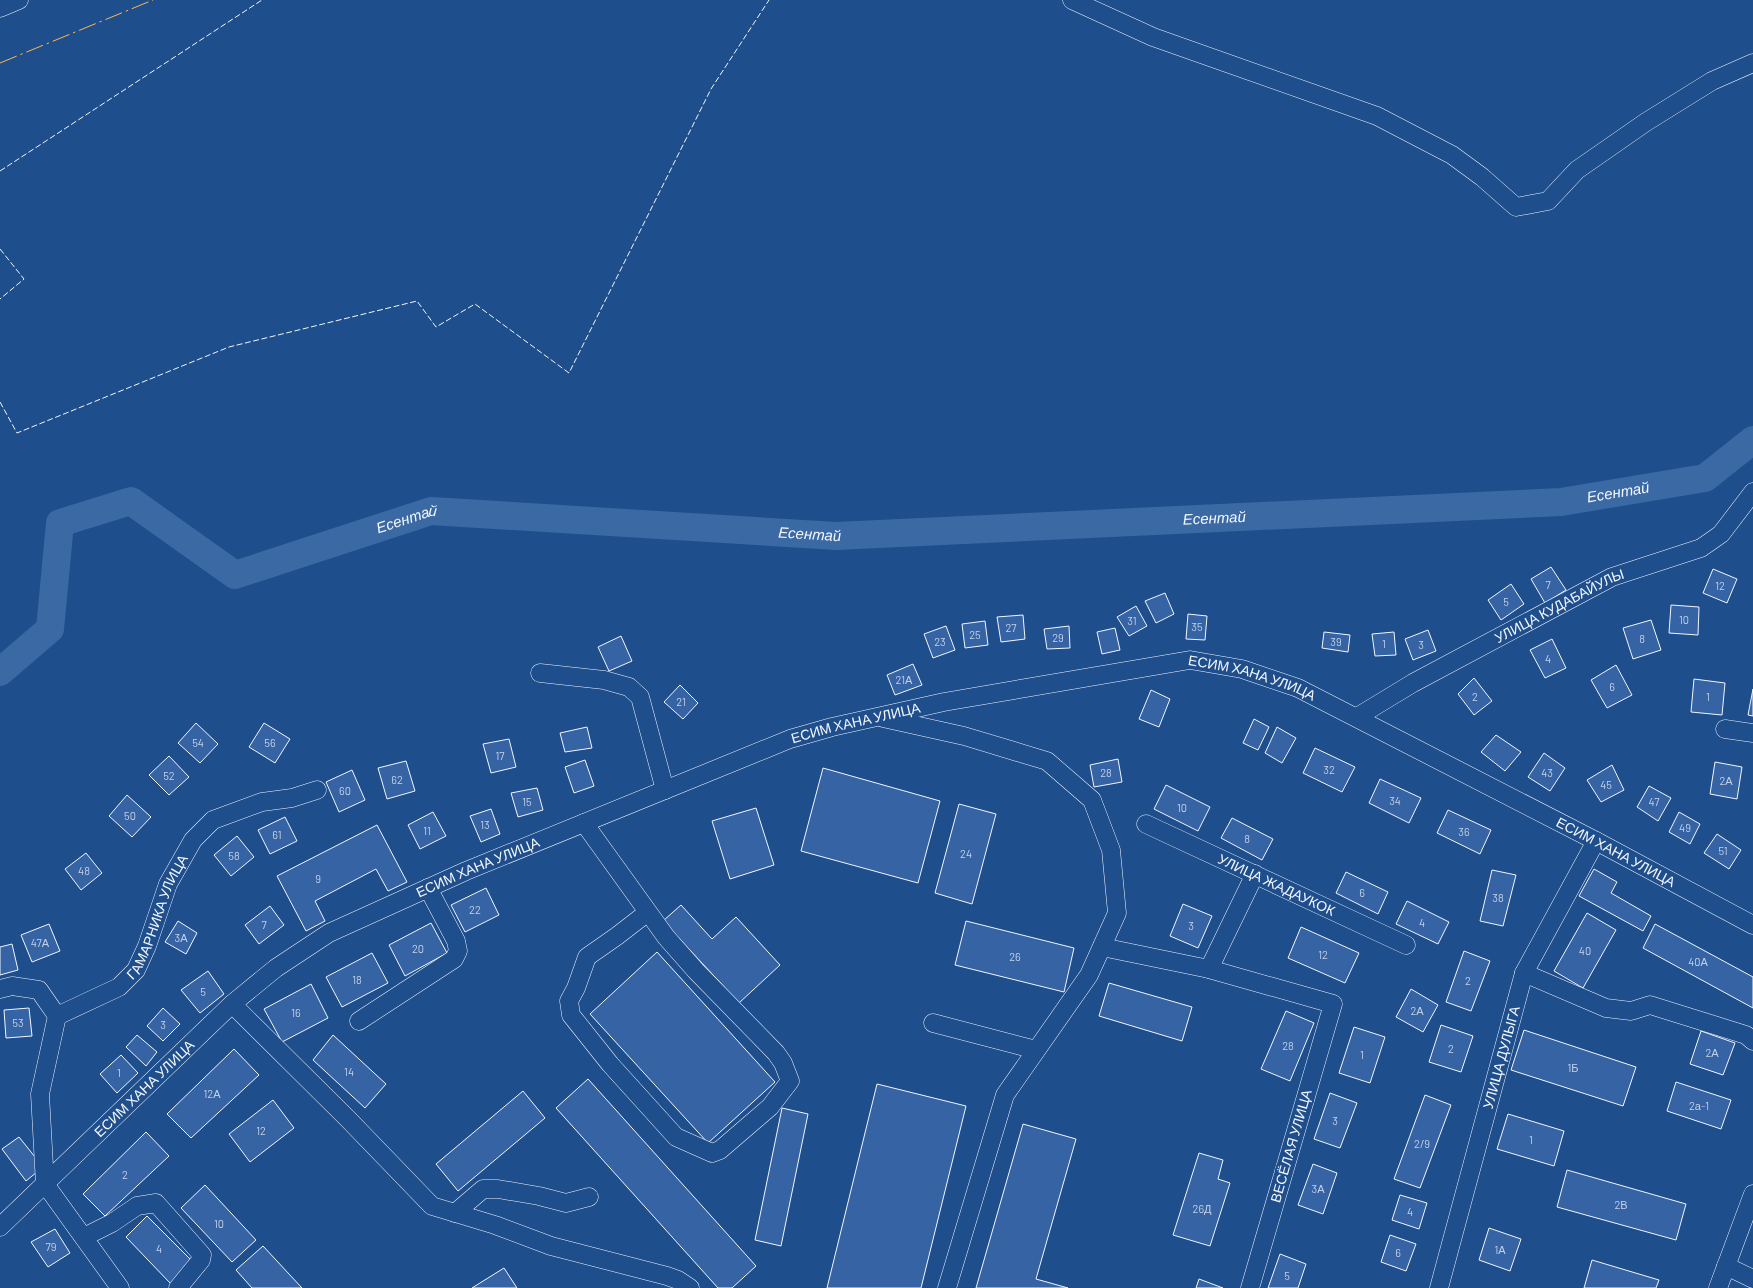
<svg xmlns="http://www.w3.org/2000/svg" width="1753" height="1288" font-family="Barlow,sans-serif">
<rect width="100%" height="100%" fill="#1f4e8c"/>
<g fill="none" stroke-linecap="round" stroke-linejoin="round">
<path stroke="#3b69a3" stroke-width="28" id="s1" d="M0 672 50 629 60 523 131 501 235 575 431 511 836 536 1561 502 1705 478 1753 440"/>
</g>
<path fill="#3563a3" stroke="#f2f6ff" d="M1551 567 1566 590 1545 603 1531 579Z
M1713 569 1737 579 1727 603 1703 593Z
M1511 584 1524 604 1501 620 1488 600Z
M1165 593 1174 614 1156 623 1145 601Z
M1671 605 1699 607 1698 635 1669 633Z
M1136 606 1147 626 1129 636 1117 617Z
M1188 614 1207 616 1205 640 1186 639Z
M1023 615 1025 639 1001 642 997 617Z
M1651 620 1661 650 1633 659 1623 628Z
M985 621 988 645 965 648 962 624Z
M946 626 955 650 933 658 924 634Z
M1069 626 1070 648 1047 649 1044 629Z
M1115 628 1120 650 1102 654 1097 632Z
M1428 630 1436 651 1413 660 1405 639Z
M1324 632 1350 635 1348 652 1322 648Z
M1394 632 1396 655 1375 656 1372 634Z
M621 636 632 661 609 671 598 647Z
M1552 639 1566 668 1545 678 1530 650Z
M913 664 922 685 895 695 887 675Z
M1616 665 1632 695 1607 708 1591 680Z
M1474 678 1492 701 1474 715 1458 694Z
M1694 679 1725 683 1722 715 1691 712Z
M680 685 698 703 683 719 664 702Z
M1753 689V716L1748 715Z
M1151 690 1170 699 1159 727 1139 719Z
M1254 719 1269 727 1258 750 1243 743Z
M196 723 218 744 200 763 178 743Z
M264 723 290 739 275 763 249 747Z
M587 727 592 748 565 752 560 733Z
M1277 727 1296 738 1282 763 1265 753Z
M1496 735 1521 752 1505 771 1481 752Z
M509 739 516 767 491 773 483 744Z
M1315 748 1355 767 1342 792 1303 773Z
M1544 753 1565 768 1550 791 1528 777Z
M169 756 189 777 169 795 149 775Z
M1118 759 1122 782 1094 787 1090 765Z
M585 760 594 786 574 793 565 767Z
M406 761 415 791 387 799 378 768Z
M1715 762 1742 767 1737 799 1710 794Z
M1612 765 1624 790 1601 802 1587 780Z
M823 768 940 801 918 883 801 851Z
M352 770 365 800 339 812 326 782Z
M1380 779 1421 798 1409 823 1369 803Z
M1166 785 1210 807 1198 831 1154 809Z
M1649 786 1671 798 1658 821 1637 807Z
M537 788 543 810 518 817 511 793Z
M127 795 151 817 132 837 109 816Z
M959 804 996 814 972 904 935 893Z
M756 808 774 865 730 879 712 821Z
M491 809 500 834 481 842 470 816Z
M1448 810 1491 830 1480 854 1437 833Z
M433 812 446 836 420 849 408 825Z
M1679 812 1700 824 1690 844 1669 832Z
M285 817 297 841 270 854 258 830Z
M1232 818 1273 839 1262 860 1221 838Z
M377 825 407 882 388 891 376 869 315 901 325 921 306 931 277 876Z
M1717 834 1741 850 1729 869 1704 853Z
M237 836 254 857 231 876 214 855Z
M86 853 102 873 81 890 65 869Z
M1594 869 1617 882 1611 893 1651 916 1643 931 1579 896Z
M1492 870 1516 875 1503 926 1480 921Z
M1346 872 1388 892 1378 914 1336 893Z
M486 888 499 915 465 932 451 905Z
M1407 901 1449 922 1438 944 1396 924Z
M1183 904 1212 916 1198 948 1170 936Z
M681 905 712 939 736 917 780 965 739 1003 663 921Z
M270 906 284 925 259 944 245 925Z
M1587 913 1616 930 1583 988 1554 971Z
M178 921 197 933 186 954 165 942Z
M966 921 1074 948 1064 992 955 965Z
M431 923 447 953 405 976 389 945Z
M49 924 60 951 32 962 21 935Z
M1655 924 1753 977V1008L1643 948Z
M1301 927 1359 953 1345 983 1288 958Z
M12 944 18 970 0 975V947Z
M1464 951 1490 961 1471 1011 1446 1002Z
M657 952 775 1082 708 1143 590 1014Z
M372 953 388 983 342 1007 326 977Z
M208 971 224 994 200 1013 181 990Z
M1109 983 1192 1007 1182 1041 1099 1016Z
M311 984 328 1018 282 1042 264 1009Z
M1411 989 1438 1005 1423 1032 1396 1017Z
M29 1008 32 1036 6 1038 4 1010Z
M163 1008 180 1024 163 1041 147 1026Z
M1286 1011 1314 1023 1290 1081 1261 1069Z
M1441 1025 1473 1036 1461 1072 1429 1062Z
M1354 1027 1385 1037 1370 1083 1339 1073Z
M1524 1030 1636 1067 1623 1106 1511 1070Z
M1701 1031 1735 1043 1723 1075 1690 1064Z
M137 1035 157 1052 146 1066 126 1047Z
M333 1035 386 1084 365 1108 313 1060Z
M234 1049 259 1075 191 1138 167 1114Z
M121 1055 138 1073 117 1093 100 1074Z
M588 1079 756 1266 732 1288H718L556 1108Z
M1676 1082 1731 1100 1721 1129 1667 1111Z
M877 1084 966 1106 921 1288H827Z
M523 1091 545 1118 458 1191 436 1164Z
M1330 1093 1357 1103 1340 1148 1314 1139Z
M1425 1095 1451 1105 1420 1188 1394 1179Z
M273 1100 294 1128 250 1162 229 1134Z
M782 1108 808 1114 781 1246 755 1240Z
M1508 1114 1564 1131 1554 1166 1497 1149Z
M1023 1124 1076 1139 1036 1279 1068 1288H976Z
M146 1132 169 1156 105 1216 83 1194Z
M19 1137 43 1167 26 1181 2 1149Z
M1199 1153 1223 1160 1218 1179 1230 1183 1210 1246 1173 1235Z
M1313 1164 1337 1173 1323 1214 1298 1205Z
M1567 1170 1686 1204 1676 1240 1557 1207Z
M205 1185 256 1240 232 1262 181 1208Z
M1400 1195 1427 1203 1419 1229 1392 1220Z
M147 1216 193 1262 171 1284 126 1237Z
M1489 1228 1521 1239 1510 1271 1479 1260Z
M55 1229 70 1253 48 1267 31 1242Z
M1390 1235 1416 1244 1406 1271 1381 1262Z
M263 1246 302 1288H252L236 1270Z
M1280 1254 1306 1264 1298 1288H1268Z
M1592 1260 1659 1280 1656 1288H1584Z
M504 1268 517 1288H472Z
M1199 1279 1223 1288H1196Z"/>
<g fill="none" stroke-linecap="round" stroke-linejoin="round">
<defs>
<g id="minor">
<path d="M1072 0 1153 37 1377 116 1452 155 1482 177 1516 207 1548 201 1577 170 1646 122 1712 81 1753 63"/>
<path d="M0 8 19 0"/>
<path d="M540 673 604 680 629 687 640 697 665 790"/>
<path id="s2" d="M1357 717 1413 683 1612 577 1701 548 1721 534 1753 492"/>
<path d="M883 718 964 736 1047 761 1092 800 1111 850 1117 913 1089 975 1005 1095 947 1288"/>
<path d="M1725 729 1753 733"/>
<path d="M584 823 666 937 696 971 776 1053 783 1063 790 1081 770 1107 720 1150 712 1153 676 1137 610 1064 571 1015 569 1001 576 988 587 957 617 936 648 912"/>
<path id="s3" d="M1146 824 1406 945"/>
<path d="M1102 947 1209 969 1333 1004 1250 1288"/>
<path d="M1209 969 1255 874"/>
<path d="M1524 973 1606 1008 1631 1011 1650 1005 1746 1035 1753 1041"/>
<path id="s4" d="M0 989 12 986 39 990 57 1016 119 987 136 970 147 946 168 884 193 840 213 820 262 802 292 798 317 790"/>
<path d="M232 1004 347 1118 432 1206 495 1225 551 1246 667 1276 678 1280 690 1288"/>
<path d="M57 1016 40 1094 45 1184 120 1288"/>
<path d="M359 1021 454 959 458 951 456 941 428 888"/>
<path d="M933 1023 1036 1050"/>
<path d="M455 1213 483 1189H498L539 1196 566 1203 589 1197"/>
<path id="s5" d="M0 1227 232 1004 276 968 329 933 466 871 790 739 832 727 944 702 1190 660 1242 669 1298 688 1596 841 1753 925"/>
<path d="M84 1237 112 1223 137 1206 156 1203 202 1255 201 1260 178 1288"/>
<path d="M1726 1266 1753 1279"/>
<path id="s6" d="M1439 1288 1524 973 1596 841"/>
<path d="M1718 1288 1753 1194"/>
</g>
</defs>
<use href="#minor" stroke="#f2f6ff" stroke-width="19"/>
<use href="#minor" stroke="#1f4e8c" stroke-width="18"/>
<path stroke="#f2f6ff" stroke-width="1" stroke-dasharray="6 2.5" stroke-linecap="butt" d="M0 171 262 0
M0 249 24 279 0 299
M0 402 17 433 229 347 417 301 436 327 475 304 569 373 711 89 769 0"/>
<path stroke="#ffb74d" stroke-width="1" stroke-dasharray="18 4 2.5 4" stroke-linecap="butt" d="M0 63 153 0"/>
</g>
<g text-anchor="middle" stroke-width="4" stroke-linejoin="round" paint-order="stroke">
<g font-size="11" fill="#c3d1e8">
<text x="1548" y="589">7</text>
<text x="1720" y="590">12</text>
<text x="1506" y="606">5</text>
<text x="1684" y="624">10</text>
<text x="1132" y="625">31</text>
<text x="1197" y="631">35</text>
<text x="1011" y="632">27</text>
<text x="975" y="639">25</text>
<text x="1058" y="642">29</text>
<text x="1642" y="643">8</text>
<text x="940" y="646">23</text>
<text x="1336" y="646">39</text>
<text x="1384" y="648">1</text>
<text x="1421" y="649">3</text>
<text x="1548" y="663">4</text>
<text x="904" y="684">21А</text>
<text x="1612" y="691">6</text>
<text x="1475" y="701">2</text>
<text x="1708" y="701">1</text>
<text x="681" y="706">21</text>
<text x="198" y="747">54</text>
<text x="270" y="747">56</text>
<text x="500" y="760">17</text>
<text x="1329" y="774">32</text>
<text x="1106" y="777">28</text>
<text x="1547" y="777">43</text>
<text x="169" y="780">52</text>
<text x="397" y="784">62</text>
<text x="1726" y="785">2А</text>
<text x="1606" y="789">45</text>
<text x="345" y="795">60</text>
<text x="1395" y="805">34</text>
<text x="527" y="806">15</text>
<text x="1654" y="806">47</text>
<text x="1182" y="812">10</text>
<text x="130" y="820">50</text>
<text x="485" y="829">13</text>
<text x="1685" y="832">49</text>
<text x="427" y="835">11</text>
<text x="1464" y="836">36</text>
<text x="277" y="839">61</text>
<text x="1247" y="843">8</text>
<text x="1723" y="855">51</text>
<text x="966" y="858">24</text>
<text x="234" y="860">58</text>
<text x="84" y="875">48</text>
<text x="318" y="883">9</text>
<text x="1362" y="897">6</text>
<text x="1498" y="902">38</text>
<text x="475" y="914">22</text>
<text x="1422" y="927">4</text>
<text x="264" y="929">7</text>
<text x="1191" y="930">3</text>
<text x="181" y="942">3А</text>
<text x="40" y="947">47А</text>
<text x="418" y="953">20</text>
<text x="1585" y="955">40</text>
<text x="1323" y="959">12</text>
<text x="1015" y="961">26</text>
<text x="1698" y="966">40А</text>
<text x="357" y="984">18</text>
<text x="1468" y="985">2</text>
<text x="203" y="996">5</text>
<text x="1417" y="1015">2А</text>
<text x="296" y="1017">16</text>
<text x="18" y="1027">53</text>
<text x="163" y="1029">3</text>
<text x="1288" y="1050">28</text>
<text x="1451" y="1053">2</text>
<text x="1712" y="1057">2А</text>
<text x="1362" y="1059">1</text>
<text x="1573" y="1072">1Б</text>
<text x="349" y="1076">14</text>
<text x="119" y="1077">1</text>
<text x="212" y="1098">12А</text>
<text x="1699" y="1110">2а-1</text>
<text x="1335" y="1125">3</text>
<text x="261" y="1135">12</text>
<text x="1531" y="1144">1</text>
<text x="1422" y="1148">2/9</text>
<text x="125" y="1179">2</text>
<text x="1318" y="1193">3А</text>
<text x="1621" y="1209">2В</text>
<text x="1202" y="1213">26Д</text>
<text x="1410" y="1216">4</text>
<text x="219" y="1228">10</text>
<text x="51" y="1251">79</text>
<text x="159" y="1253">4</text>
<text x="1500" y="1254">1А</text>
<text x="1398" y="1257">6</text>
<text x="1287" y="1280">5</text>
</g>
<g font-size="14" fill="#f2f6ff" stroke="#1f4e8c">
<text dy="5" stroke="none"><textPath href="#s2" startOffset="231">УЛИЦА КУДАБАЙУЛЫ</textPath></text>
<text dy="5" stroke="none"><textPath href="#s5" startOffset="1415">ЕСИМ ХАНА УЛИЦА</textPath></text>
<text dy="5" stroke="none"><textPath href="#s5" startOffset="1010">ЕСИМ ХАНА УЛИЦА</textPath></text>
<text dy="5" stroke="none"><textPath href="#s5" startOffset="1820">ЕСИМ ХАНА УЛИЦА</textPath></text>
<text dy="5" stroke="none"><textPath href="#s5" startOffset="605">ЕСИМ ХАНА УЛИЦА</textPath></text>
<text dy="5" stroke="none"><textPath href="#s3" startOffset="144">УЛИЦА ЖАДАУКОК</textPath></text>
<text dy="5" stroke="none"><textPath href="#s4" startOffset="221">ГАМАРНИКА УЛИЦА</textPath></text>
<text dy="5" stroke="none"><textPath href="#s6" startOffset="239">УЛИЦА ДУЛЫГА</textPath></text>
<text dy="5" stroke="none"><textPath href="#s5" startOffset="200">ЕСИМ ХАНА УЛИЦА</textPath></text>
<text transform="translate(1291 1146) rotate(-74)" y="5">ВЕСЁЛАЯ УЛИЦА</text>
</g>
<g font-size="15" font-style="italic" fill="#f2f6ff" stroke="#1f4e8c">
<text dy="5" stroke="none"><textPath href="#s1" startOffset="1770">Есентай</textPath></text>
<text dy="5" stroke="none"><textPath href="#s1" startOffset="1365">Есентай</textPath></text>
<text dy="5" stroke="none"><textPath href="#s1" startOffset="555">Есентай</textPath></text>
<text dy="5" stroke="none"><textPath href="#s1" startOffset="960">Есентай</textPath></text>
</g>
</g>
</svg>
